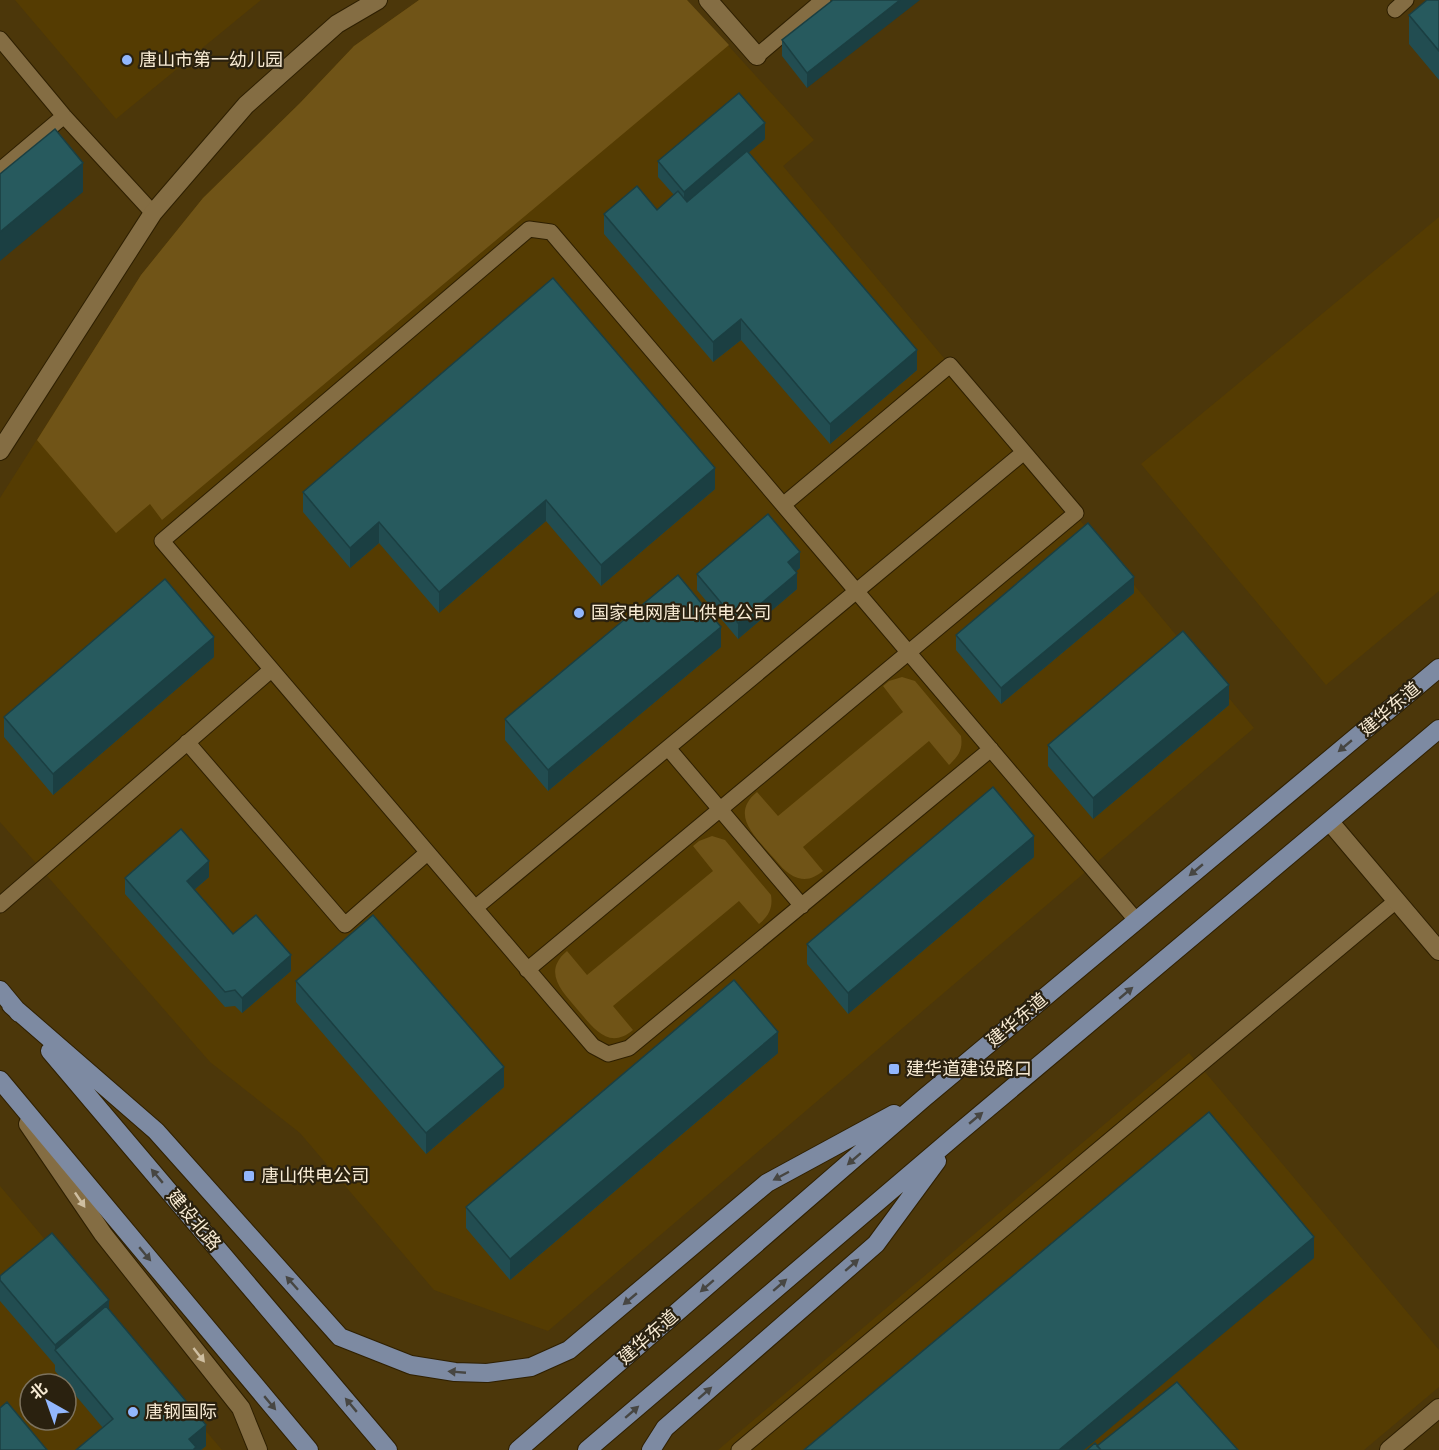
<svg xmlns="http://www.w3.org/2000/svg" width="1439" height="1450" font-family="'DejaVu Sans','Noto Sans SC',sans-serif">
<rect width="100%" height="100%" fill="#4c370a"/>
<path fill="#553c02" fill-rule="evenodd" d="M15 0H261L116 119Z
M419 0H687L814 140 783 166 1254 728 548 1331 434 1290 300 1133 210 1062 0 822V498L141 275 203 198 300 103 354 46Z
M1439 217V591L1326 685 1141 464Z
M1189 1053 1439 1350V1387L1364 1450H718Z
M0 1186 222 1450H0ZM30 1384H66V1420H30Z"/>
<path fill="#705417" d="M419 0H687L729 45 162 520 150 504 116 533 37 440 141 275 203 198 300 103 354 46Z
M902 677 915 681 961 736C963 749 959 756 949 765L929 741 803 847 823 871C815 877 808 881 798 878 785 874 779 863 770 854 754 835 730 814 757 792L778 816 903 712 883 686 889 681Z
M712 836 725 840 771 895C773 908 769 916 759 924L739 901 613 1006 633 1030C608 1051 593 1027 577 1009 562 991 542 972 567 951L587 975 713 871 693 846 699 841Z"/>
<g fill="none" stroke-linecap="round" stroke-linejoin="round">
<defs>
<path id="service" d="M1395 10 1406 0
M0 39 64 116 153 213
M757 56 823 0
M0 170 64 116
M187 742 345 925 427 853
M668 748 802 906
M991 749 629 1048 608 1054 593 1046 162 541 529 229 551 232C746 461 941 691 1136 920
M0 905 271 670
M475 908 1024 452
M527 970 1076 513 950 365 783 505
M739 1450 1396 901"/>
<path id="minor" d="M708 0 757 56
M0 451 153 213 246 105 337 24 378 0
M1330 822 1439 951
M1389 1450 1439 1408"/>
<path id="secondary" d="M28 1124 103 1234 241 1408 258 1450"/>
<path id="primary" d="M0 990 19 1013
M11 1005 156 1131 340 1337 411 1365 455 1372 487 1373 531 1367 569 1350 767 1183 894 1114
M50 1051 388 1450
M0 1080 309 1450
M518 1450 924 1098 1439 668
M587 1450 956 1135 1439 729
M651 1450 665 1428 876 1244 937 1161"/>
</defs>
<use href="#service" stroke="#2e1f00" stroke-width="17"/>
<use href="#minor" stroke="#2e1f00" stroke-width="20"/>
<use href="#secondary" stroke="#2e1f00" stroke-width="20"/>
<use href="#primary" stroke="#2e1f00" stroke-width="20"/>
<use href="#service" stroke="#846d43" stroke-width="15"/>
<use href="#minor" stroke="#846d43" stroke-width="18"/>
<use href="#secondary" stroke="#846d43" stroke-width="18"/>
<use href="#primary" stroke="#7d8aa2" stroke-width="18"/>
</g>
<path fill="#224d51" d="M833 0 807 88 782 56V40Z
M1439 0V80L1409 44V15Z
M765 139 749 152 917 370 830 444 741 340 713 362 604 234V214L657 210 674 195 658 177V161Z
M715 489 601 586 546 521 439 613 379 543 350 568 303 512V492Z
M800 568 796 571 797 589 738 639 697 590V574Z
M1134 593 1001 704 956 650V635Z
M721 647 548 791 505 740V719Z
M214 657 53 795 4 737V717Z
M1229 705 1093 819 1048 766V745Z
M1034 857 848 1014 807 964V944Z
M209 877 194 890 233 934 291 971 242 1013 235 1006 225 1007 125 894V878Z
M296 981 504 1087 426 1154 296 1002Z
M778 1053 510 1280 466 1228V1207Z
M0 1276 109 1309 206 1446 201 1450H76L103 1428 55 1371V1365L0 1301Z"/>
<path fill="#1b3f42" d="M900 0H920L807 88V73Z
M765 123V139L684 207V192Z
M83 163V192L0 261V232Z
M741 319V340L713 362V342Z
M917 350V370L830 444V424Z
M715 468V489L601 586V565Z
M546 500V521L439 613V592Z
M379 522V543L350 568V548Z
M800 552V568L788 578V562Z
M797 573V589L738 639V623Z
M1134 577V593L1001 704V688Z
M721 627V647L548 791V770Z
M214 637V657L53 795V774Z
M1229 685V705L1093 819V798Z
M1034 836V857L848 1014V993Z
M209 861V877L187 896V881Z
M291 955V971L242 1013V998Z
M778 1032V1053L510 1280V1259Z
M504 1067V1087L426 1154V1133Z
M1314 1237V1258L1084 1450H1059Z
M109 1300V1321L55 1351V1345Z
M206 1425V1446L201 1450H189V1439Z"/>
<path fill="#275a5e" stroke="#1b3f42" stroke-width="1.5" d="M833 0H900L807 73 782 40Z
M1427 0H1439V51L1409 15Z
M739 93 765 123 684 192 658 161Z
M55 129 83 163 0 232V174Z
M747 151 917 350 830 424 741 319 713 342 604 214 637 186 657 210 678 191 687 202Z
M553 278 715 468 601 565 546 500 439 592 379 522 350 548 303 492Z
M768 514 800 552 788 562 797 573 738 623 697 574Z
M1088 523 1134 577 1001 688 956 635Z
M678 575 721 627 548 770 505 719Z
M165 579 214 637 53 774 4 717Z
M1183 631 1229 685 1093 798 1048 745Z
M993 787 1034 836 848 993 807 944Z
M181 829 209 861 187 881 233 934 256 915 291 955 242 998 235 990 225 992 125 878Z
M373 915 504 1067 426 1133 296 981Z
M734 980 778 1032 510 1259 466 1207Z
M1209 1112 1314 1237 1059 1450H804Z
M52 1233 109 1300 55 1345 0 1280V1276Z
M106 1306 206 1425 189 1439 196 1447 193 1450H76L113 1419 55 1350Z
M1177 1382 1238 1450H1101L1097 1446Z
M7 1402 47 1450H0V1408Z
M1095 1443 1101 1450H1087Z"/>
<defs><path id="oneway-solid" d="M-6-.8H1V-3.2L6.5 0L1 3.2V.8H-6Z" transform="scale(1.5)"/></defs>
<g fill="#474642">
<use href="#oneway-solid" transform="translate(1345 746) rotate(140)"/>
<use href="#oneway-solid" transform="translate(1196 870) rotate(140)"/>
<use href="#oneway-solid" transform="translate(1126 993) rotate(-40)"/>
<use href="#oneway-solid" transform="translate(976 1118) rotate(-40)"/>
<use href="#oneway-solid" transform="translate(854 1159) rotate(139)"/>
<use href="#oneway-solid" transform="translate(157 1176) rotate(-130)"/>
<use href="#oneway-solid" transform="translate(781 1176) rotate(152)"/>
<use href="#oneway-solid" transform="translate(145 1254) rotate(50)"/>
<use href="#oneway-solid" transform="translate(852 1265) rotate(-41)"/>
<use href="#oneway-solid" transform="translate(292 1283) rotate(-132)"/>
<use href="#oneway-solid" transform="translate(780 1285) rotate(-41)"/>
<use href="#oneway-solid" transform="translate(707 1286) rotate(139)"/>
<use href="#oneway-solid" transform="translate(630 1299) rotate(140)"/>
<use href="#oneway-solid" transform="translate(457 1372) rotate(-175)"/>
<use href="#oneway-solid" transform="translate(705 1393) rotate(-41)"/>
<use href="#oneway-solid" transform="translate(270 1403) rotate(50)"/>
<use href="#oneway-solid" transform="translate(351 1405) rotate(-130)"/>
<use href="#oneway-solid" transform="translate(632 1412) rotate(-41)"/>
</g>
<g fill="#cfbfa1">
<use href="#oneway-solid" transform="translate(80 1200) rotate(56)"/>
<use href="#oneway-solid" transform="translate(199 1355) rotate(52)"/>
</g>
<g fill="#92b7fd" stroke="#2a210f" stroke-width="2">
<circle cx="127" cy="60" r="6"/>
<circle cx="579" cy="613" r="6"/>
<rect x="888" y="1063" width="12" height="12" rx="3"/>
<rect x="243" y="1170" width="12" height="12" rx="3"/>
<circle cx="133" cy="1412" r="6"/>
</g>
<g text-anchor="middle" stroke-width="4.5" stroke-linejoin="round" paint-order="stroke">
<g font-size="18" fill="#f8ebd4" stroke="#2a210f" text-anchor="start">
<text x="139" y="66">唐山市第一幼儿园</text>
<text x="591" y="619">国家电网唐山供电公司</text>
<text x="906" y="1075">建华道建设路口</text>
<text x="261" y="1182">唐山供电公司</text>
<text x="145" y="1418">唐钢国际</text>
</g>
<g font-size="18" fill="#f8ebd4" stroke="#2a210f">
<text transform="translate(1390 709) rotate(-40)" y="6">建华东道</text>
<text transform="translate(1017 1020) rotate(-40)" y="6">建华东道</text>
<text transform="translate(194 1220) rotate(50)" y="6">建设北路</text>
<text transform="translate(648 1337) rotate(-41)" y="6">建华东道</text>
</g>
</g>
<g transform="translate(48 1402) rotate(320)"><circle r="28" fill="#2a210f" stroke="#7c725e" stroke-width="1.5"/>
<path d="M0-4.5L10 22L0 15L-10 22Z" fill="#92b7fd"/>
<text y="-9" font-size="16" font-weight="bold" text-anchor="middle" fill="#f8ebd4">北</text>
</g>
</svg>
